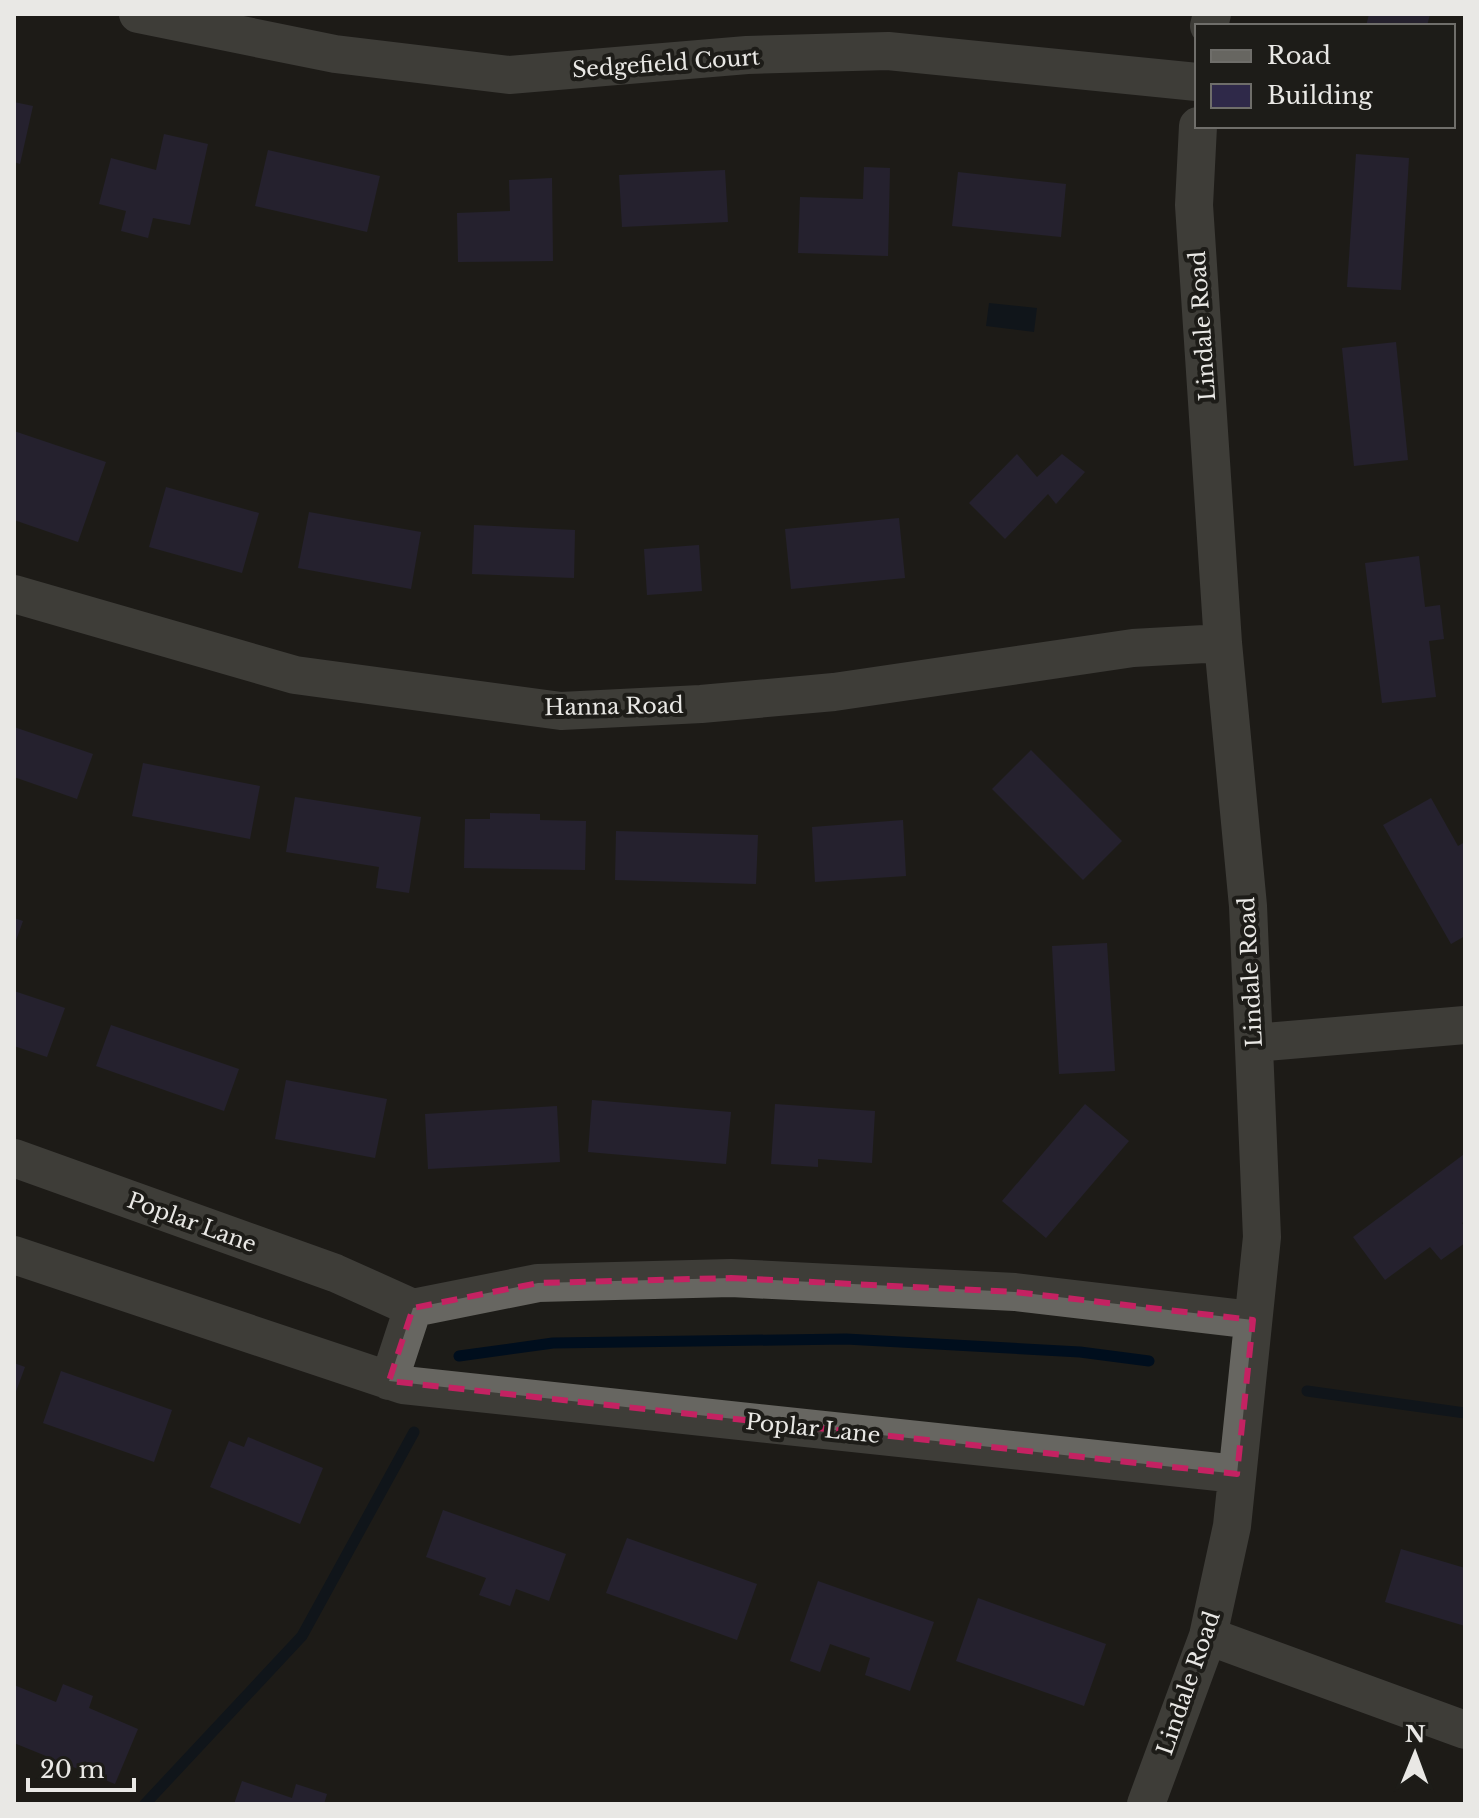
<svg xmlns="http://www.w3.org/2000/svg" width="1479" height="1818" font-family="'Libre Baskerville',serif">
<rect width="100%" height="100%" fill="#1d1c18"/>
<path fill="#000e1d" d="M989 303 1037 308 1034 332 986 326Z"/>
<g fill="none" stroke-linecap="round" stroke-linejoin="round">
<path stroke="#000e1d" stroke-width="11" d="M459 1356 553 1343 846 1339 1080 1352 1149 1361
M1307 1391 1465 1413
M145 1804 302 1636 414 1432"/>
</g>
<path fill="#2f2949" d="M1369 14H1430L1427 26H1366Z
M14 102 33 106 20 164 14 162Z
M164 134 208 144 190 225 153 218 148 238 121 231 126 211 99 204 111 158 156 170Z
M268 150 380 176 367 232 255 206Z
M1356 154 1409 158 1401 290 1347 287Z
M864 167 890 168 888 256 798 253 800 197 863 199Z
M725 170 728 222 622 227 619 175Z
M958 172 1066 184 1061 237 952 226Z
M552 178 553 261 458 262 457 213 510 211 509 180Z
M1396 342 1408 460 1354 466 1342 348Z
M14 431 106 462 78 542 14 520Z
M1017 454 1037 477 1062 454 1085 472 1056 504 1048 494 1005 539 969 503Z
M166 487 259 513 242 573 149 547Z
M309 512 421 532 411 589 298 568Z
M899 518 905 578 791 589 785 529Z
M474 525 575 530 574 578 472 574Z
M699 545 702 591 647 595 644 549Z
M1419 556 1425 607 1440 605 1444 639 1429 641 1436 697 1382 703 1365 563Z
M14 727 93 754 77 799 14 777Z
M1031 750 1122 841 1083 880 992 789Z
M143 763 260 786 250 839 132 816Z
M295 797 421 817 409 893 376 888 379 867 286 852Z
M1431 798 1458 846 1465 842V936L1451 944 1383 825Z
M490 813 540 814V820L586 821 585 870 464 868 465 819H490Z
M903 820 906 876 815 882 812 827Z
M616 831 758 835 756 884 615 880Z
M14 918 23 921 14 946Z
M1107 943 1115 1071 1059 1074 1052 946Z
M14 991 65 1008 47 1057 14 1046Z
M111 1025 239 1069 224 1111 96 1066Z
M286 1080 387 1099 375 1158 275 1139Z
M592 1100 731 1112 726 1164 588 1152Z
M775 1104 875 1111 872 1163 818 1159V1167L771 1164Z
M1085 1104 1129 1141 1046 1238 1002 1201Z
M557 1106 560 1162 428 1169 425 1114Z
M1463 1155 1465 1221 1462 1223 1465 1227V1243L1441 1260 1430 1247 1385 1280 1353 1237Z
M14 1363 25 1367 14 1397Z
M61 1371 172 1410 154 1462 43 1423Z
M248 1437 323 1468 300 1524 210 1487 229 1441 244 1447Z
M443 1510 566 1554 549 1601 516 1589 510 1606 479 1595 486 1578 426 1557Z
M627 1538 757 1584 737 1640 606 1593Z
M1401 1549 1465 1568V1626L1385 1602Z
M818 1581 934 1622 910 1691 865 1675 870 1658 830 1644 820 1672 790 1661Z
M978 1598 1106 1644 1084 1706 956 1661Z
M63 1684 93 1696 89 1708 138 1729 115 1784 14 1743V1685L56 1702Z
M242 1781 292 1798 296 1784 327 1794 324 1804H234Z"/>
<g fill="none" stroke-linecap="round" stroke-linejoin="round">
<path stroke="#676661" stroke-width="38" d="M138 14 335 54 509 75 747 55 888 51 1197 82
M1209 26 1212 14
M14 594 295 675 561 711 701 704 834 692 1133 648 1223 643
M1254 1043 1465 1025
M14 1158 335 1273 413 1308 538 1283 731 1278 1015 1292 1253 1320
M14 1255 403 1385 1237 1474
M389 1381 413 1308
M1208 1636 1465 1730
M1146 1804 1208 1636 1232 1526 1262 1237 1248 906 1223 643 1194 205 1198 126"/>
</g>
<path d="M0 0H1479V1818H0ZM731 1278 1015 1292 1253 1320 1237 1474 389 1381 413 1308 538 1283Z" fill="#1d1c18" fill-opacity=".55" fill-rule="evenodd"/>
<path fill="none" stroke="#c42262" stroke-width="6" stroke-dasharray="16 10" stroke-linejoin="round" d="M731 1278 1015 1292 1253 1320 1237 1474 389 1381 413 1308 538 1283Z"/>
<g text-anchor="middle" stroke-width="8" stroke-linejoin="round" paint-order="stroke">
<g font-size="22" fill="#e9e8e5" stroke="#1d1c18">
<text transform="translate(666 63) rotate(-4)" y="8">Sedgefield Court</text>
<text transform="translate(1202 326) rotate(-94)" y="8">Lindale Road</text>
<text transform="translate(614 706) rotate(-1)" y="8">Hanna Road</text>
<text transform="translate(1250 972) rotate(-93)" y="8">Lindale Road</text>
<text transform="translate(192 1222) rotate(20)" y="8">Poplar Lane</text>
<text transform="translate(813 1428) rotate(6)" y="8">Poplar Lane</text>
<text transform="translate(1188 1683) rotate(-71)" y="8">Lindale Road</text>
</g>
</g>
<rect width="1479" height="1818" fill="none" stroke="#e9e8e5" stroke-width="32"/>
<rect x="1195" y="24" width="260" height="104" fill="#1d1c18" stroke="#6f6e6a" stroke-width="2"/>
<rect x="1211" y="50" width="40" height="12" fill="#676661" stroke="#6f6e6a" stroke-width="2"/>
<text x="1267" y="64" font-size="24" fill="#e9e8e5">Road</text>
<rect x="1211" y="84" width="40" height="24" fill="#2f2949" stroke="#6f6e6a" stroke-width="2"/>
<text x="1267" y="104" font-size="24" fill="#e9e8e5">Building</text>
<g transform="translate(1415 1754) rotate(1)" stroke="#1d1c18" stroke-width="6" paint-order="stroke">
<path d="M0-6L14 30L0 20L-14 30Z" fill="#e9e8e5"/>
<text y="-12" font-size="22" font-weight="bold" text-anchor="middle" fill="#e9e8e5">N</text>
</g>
<path d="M28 1778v12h106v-12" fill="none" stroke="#e9e8e5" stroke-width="4"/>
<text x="40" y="1778" font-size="24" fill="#e9e8e5" stroke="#1d1c18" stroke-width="6" paint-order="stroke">20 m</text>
</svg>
